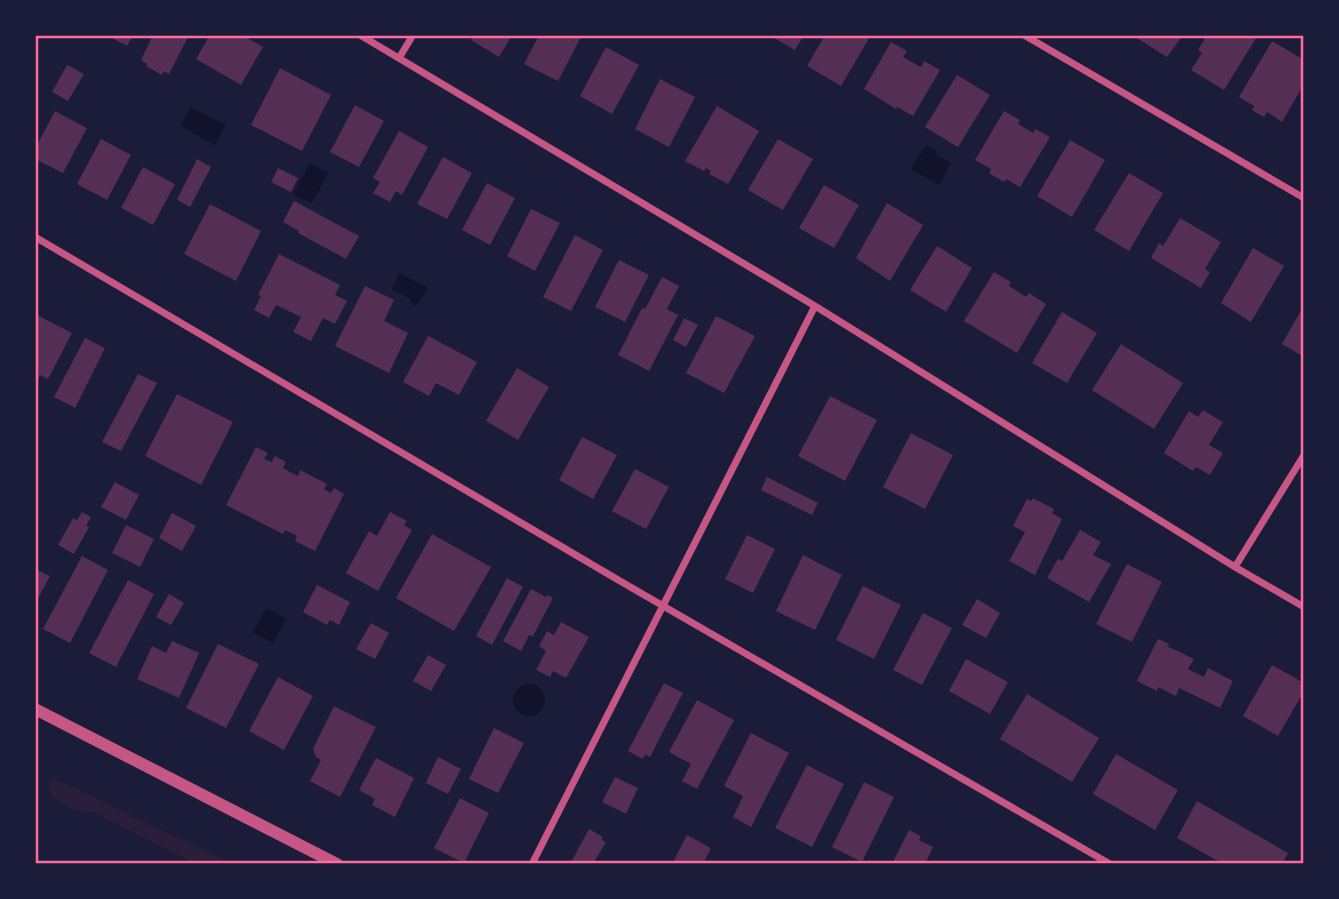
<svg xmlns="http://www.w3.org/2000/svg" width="1339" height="899" font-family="Poppins,sans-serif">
<rect width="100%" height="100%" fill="#1b1b3a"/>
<path fill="#2a1e3b" d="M53 778 233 864H196L94 812 74 810 52 797 48 785Z"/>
<path fill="#12122b" d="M191 107 225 125 215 145 180 126Z
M926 145 937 151 935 155 951 163 939 185 911 169Z
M310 163 328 173 312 203 293 194Z
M399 273 428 288 417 306 409 302 411 299 392 289Z
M266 608 286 619 273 643 253 632Z
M513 700a16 16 0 1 1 32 0a16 16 0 1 1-32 0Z"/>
<path fill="#542f53" d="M106 35H133L127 46Z
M153 35H189L169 74 164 71 162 75 146 66 147 64 141 60Z
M210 35H242L263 47 241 85 196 59Z
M474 35H512L499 57 471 40Z
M539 35H582L558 81 524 64Z
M769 35H804L795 50Z
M825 35H871L841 86 807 66Z
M1136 35H1183L1167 57 1135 37Z
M1207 35H1258L1224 90 1191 70 1202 53 1198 50Z
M1272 41 1304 60V84L1282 122 1267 112 1264 117 1252 110 1254 106 1239 97Z
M891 42 907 51 903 57 921 67 924 61 940 70 913 116 897 107 896 109 864 89Z
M606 47 639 65 612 114 580 96Z
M67 65 84 74 68 101 52 92Z
M280 68 331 95 302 151 251 125Z
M957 75 990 95 958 147 925 127Z
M660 79 695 97 669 147 635 129Z
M355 105 384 121 359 167 330 152Z
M717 106 759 131 728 184 709 174 711 171 708 169 706 168 704 171 685 161Z
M55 111 87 128 63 173 35 159V149Z
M1004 111 1020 120 1018 124 1033 133 1035 129 1050 137 1020 187 1006 179 1004 182 989 173 991 169 975 160Z
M399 131 428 147 402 195 396 191 390 202 373 193 380 182 373 178Z
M101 139 131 155 107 200 77 184Z
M778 139 813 159 783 210 748 190Z
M1070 140 1105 160 1072 217 1037 196Z
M443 157 472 173 447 219 417 204Z
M197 159 211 167 190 207 177 200Z
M143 167 175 184 153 225 121 208Z
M278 168 298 178 291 192 271 182Z
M1129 173 1163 193 1129 251 1094 230Z
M487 183 515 198 490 245 462 230Z
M824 185 859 205 834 248 799 228Z
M294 201 359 236 346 259 298 233 299 231 283 222Z
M887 203 923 225 890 281 856 258Z
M210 204 261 231 236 281 184 254Z
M531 209 560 223 535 271 507 256Z
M1180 218 1221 242 1205 269 1210 272 1201 288 1151 258 1159 243 1163 246Z
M575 235 603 250 571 311 543 297Z
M937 246 972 268 946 312 910 290Z
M1253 248 1284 266 1251 322 1221 303Z
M279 254 340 285 335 295 347 301 335 324 323 318 311 341 293 332 301 317 276 305 269 318 254 310 261 296 258 295Z
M619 260 649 275 625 322 595 307Z
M994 272 1011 282 1009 286 1026 297 1029 293 1046 304 1017 353 964 321Z
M662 277 679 286 667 309 678 315 649 371 618 355 642 308 645 309Z
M365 286 394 300 384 321 408 333 389 373 335 346Z
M1304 305V357L1282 344Z
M1062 312 1097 333 1067 383 1032 363Z
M35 314 72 333 48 379 40 375 35 386Z
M716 316 755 336 724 393 686 373Z
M684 318 698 325 686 347 673 340Z
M428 336 477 362 459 395 436 383 429 396 403 382Z
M85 338 105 348 75 408 54 397Z
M1121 344 1183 383 1154 429 1092 390Z
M517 368 549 387 518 440 486 421Z
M138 374 157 383 121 451 102 442Z
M177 394 233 422 201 485 145 456Z
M830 396 877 420 845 481 798 456Z
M1203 410 1223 422 1209 445 1223 453 1210 475 1196 467 1193 471 1164 453 1189 411 1198 417Z
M911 433 953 455 925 509 883 487Z
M582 437 617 455 593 499 559 480Z
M256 447 268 453 264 459 272 462 275 456 286 462 283 468 290 472 298 476 300 470 327 484 324 489 331 493 334 488 344 494 315 551 295 541 297 536 285 530 283 534 226 505Z
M635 469 669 487 646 529 612 511Z
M767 477 818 503 812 515 761 490Z
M115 482 139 495 126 520 101 507Z
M1033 498 1054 509 1052 513 1062 519 1035 575 1009 561 1025 532 1013 526 1027 499 1031 501Z
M82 512 91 517 86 526 89 527 74 554 58 545 73 518 77 520Z
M390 512 407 521 404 525 412 530 378 591 346 573 369 531 377 536Z
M172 513 196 526 182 551 159 538Z
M126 525 154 539 140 567 112 553Z
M1080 530 1101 542 1093 555 1111 564 1089 602 1047 578 1058 559 1062 561Z
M432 534 491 567 454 631 396 598Z
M747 535 775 549 753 593 725 579Z
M803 555 842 575 815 630 776 611Z
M82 556 108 570 70 643 43 629Z
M1127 564 1162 582 1132 642 1096 624Z
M35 569 50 576 35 604Z
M507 578 523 587 492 645 476 636Z
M128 580 154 594 116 667 89 653Z
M317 585 350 602 339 625 330 620 327 625 303 612Z
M863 586 901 605 874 659 836 640Z
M531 589 546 597 548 595 553 598 533 636 529 635 521 651 503 641Z
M169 594 184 603 171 625 156 617Z
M977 599 1000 613 986 638 962 625Z
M923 613 952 628 922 685 893 670Z
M561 622 589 637 566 678 553 671 550 677 536 670 546 651 539 646 547 631 554 635Z
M371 623 389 633 375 659 356 649Z
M1158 639 1169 644 1167 646 1194 659 1188 669 1204 677 1208 668 1233 681 1220 708 1179 688 1176 696 1158 687 1157 691 1137 681Z
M172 641 199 653 179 698 137 679 152 646 166 653Z
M218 644 259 664 226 728 186 708Z
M428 655 446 665 431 691 413 681Z
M966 659 1008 682 990 714 949 691Z
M1272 665 1304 683V691L1278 736 1243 716Z
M278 677 313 696 284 750 249 731Z
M664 683 683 693 650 757 645 755 643 759 628 751Z
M1027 694 1099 738 1072 782 1000 739Z
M697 700 734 720 697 789 682 781 691 764 669 752Z
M334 706 376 727 340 797 310 781 321 760 316 757 313 749Z
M494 728 524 743 498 793 469 779Z
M751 733 789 753 751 827 733 817 743 796 724 786Z
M1116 754 1178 790 1155 830 1093 794Z
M438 757 461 769 448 794 426 783Z
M376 758 414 778 395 817 372 805 375 799 359 790Z
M807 765 844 784 812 847 775 828Z
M615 777 638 788 626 814 602 802Z
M864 782 894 797 862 862 832 847Z
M460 798 489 813 464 863 434 848Z
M1197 801 1288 853 1282 864H1223L1177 838Z
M589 829 603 837 601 840 606 842 593 864H570Z
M909 830 921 836 919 840 933 847 925 864H892Z
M687 835 711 848 703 864H678L673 862Z"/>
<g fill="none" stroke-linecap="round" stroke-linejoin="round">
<path stroke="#c65784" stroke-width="7" d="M360 35 815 306 1235 567 1304 607
M1024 35 1304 198
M399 58 413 35
M35 237 620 581 1110 864
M1235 567 1304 455
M532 864 815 306"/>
<path stroke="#c65784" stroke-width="12" d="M35 709 337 864"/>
</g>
<rect width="1339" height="899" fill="none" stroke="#1b1b3a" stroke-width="74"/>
<rect x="37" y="37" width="1265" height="825" fill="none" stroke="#ff6b9d" stroke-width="2.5"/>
</svg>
